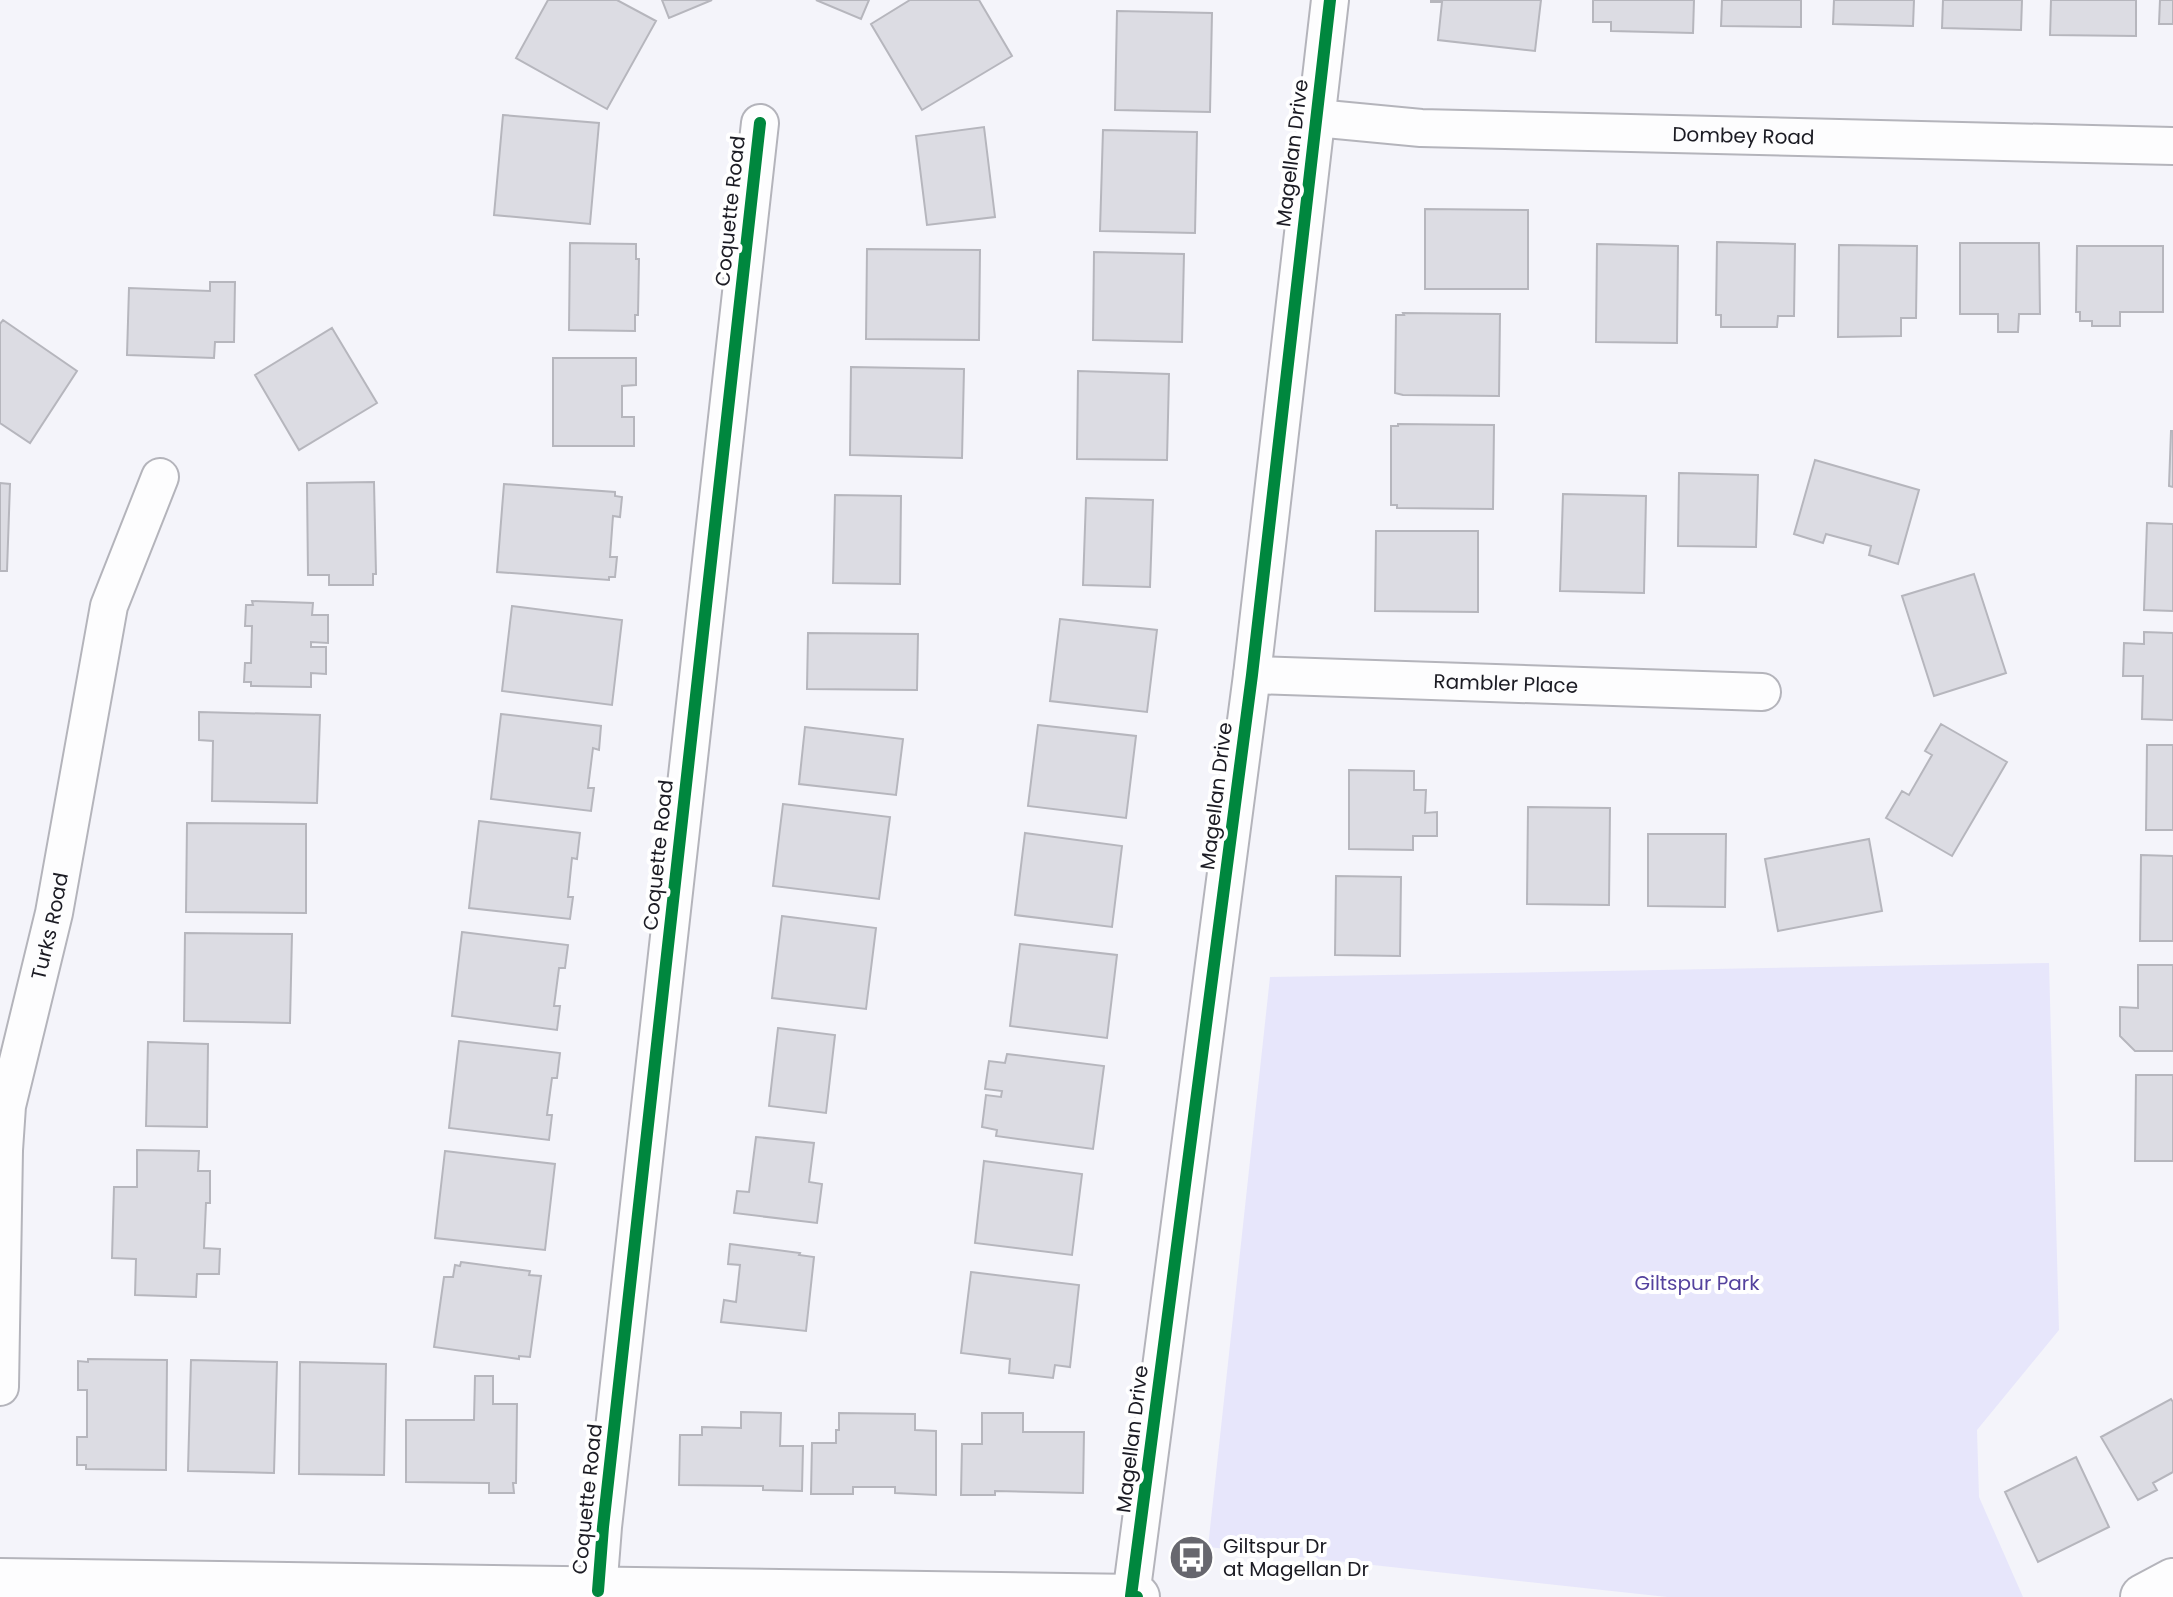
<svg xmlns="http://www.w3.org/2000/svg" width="2173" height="1597" font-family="Poppins,sans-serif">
<rect width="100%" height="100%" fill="#f4f4fa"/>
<path fill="#e7e6fb" d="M2049 963 2059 1330 1977 1430 1979 1497 2023 1597H1667L1208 1547 1270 977Z"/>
<path fill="#dcdce3" stroke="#b6b6bd" stroke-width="2" d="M548 0H617L656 21 607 109 516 58Z
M662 0H712L669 18Z
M816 0H869L861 19Z
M910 0H979L1012 56 922 110 871 24Z
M1431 0H1541L1535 51 1438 40 1442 2H1431Z
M1593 0H1694L1693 33 1611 31V22H1593Z
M1722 0H1801V27L1721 26Z
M1834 0H1914L1913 26 1833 24Z
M1943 0H2022L2021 30 1942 28Z
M2051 0H2136V36L2050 35Z
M2160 0H2173V24H2159Z
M1117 11 1212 13 1210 112 1115 110Z
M503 115 599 123 590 224 494 215Z
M984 127 995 217 927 225 916 136Z
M1103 130 1197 132 1195 233 1100 231Z
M1425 209 1528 210V289H1425Z
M1717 242 1795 244 1794 316H1778L1777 327H1721V315H1716Z
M570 243 636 244V259H639L638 315H635V331L569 330Z
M1960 243H2039L2040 314H2019L2018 332H1998V314H1960Z
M1597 244 1678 246 1677 343 1596 342Z
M1839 245 1917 246 1916 318H1901V336L1838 337Z
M2077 246H2163V312H2120V326H2092V321H2080V312H2076Z
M867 249 980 250 979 340 866 339Z
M1094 252 1184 254 1182 342 1093 340Z
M210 282H235L234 342H215L214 358 127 355 129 288 210 291Z
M1403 313 1500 314 1499 396 1403 395 1395 393 1396 315H1404Z
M3 320 77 371 30 443 0 423V324Z
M332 328 377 403 299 450 255 375Z
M553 358H636V385L622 386V417H634V446H553Z
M851 367 964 369 962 458 850 455Z
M1078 371 1169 374 1167 460 1077 459Z
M1398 424 1494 425 1493 509 1397 508V505H1391V426H1398Z
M2171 431H2173V487L2169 486Z
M1815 460 1919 490 1898 564 1869 555 1871 546 1826 534 1823 543 1794 534Z
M1679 473 1758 475 1756 547 1678 546Z
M374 482 376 574H373V585H329V575H308L307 483Z
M0 483 10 484 7 571H0Z
M504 484 615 492V496L622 497 620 517 613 516 610 557H617L615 577H609V580L497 572Z
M1563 494 1646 496 1644 593 1560 591Z
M835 495 901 496 900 584 833 583Z
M1086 498 1153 500 1150 587 1083 585Z
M2147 523 2173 524V611L2144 610Z
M1376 531H1478V612L1375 611Z
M1974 574 2006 673 1934 696 1902 596Z
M252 601 313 603 312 615H328V643L311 642V647H326V674L311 673V687L251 686V682H244L245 663H251L252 626H245L246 605H253Z
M512 606 622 620 612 705 502 691Z
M1060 619 1157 630 1147 712 1050 701Z
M2144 632 2173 633V720L2142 719 2143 676H2123L2124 643 2144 644Z
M808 633 918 634 917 690 807 689Z
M199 712 320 715 317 803 212 801 213 741 199 740Z
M501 714 601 726 599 750 593 748 588 788H594L591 811 491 799Z
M1941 724 2007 762 1952 856 1886 818 1902 791 1909 795 1932 755 1925 751Z
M1038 725 1136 736 1126 818 1028 806Z
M805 727 903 739 896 795 799 784Z
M2147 745H2173V830H2146Z
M1349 770 1414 771V790H1426L1425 813 1437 812V836H1413V850L1349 849Z
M783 804 890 817 879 899 773 886Z
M1528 807 1610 808 1609 905 1527 904Z
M479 821 580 833 577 859 572 858 568 897H573L570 919 469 908Z
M187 823 306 824V913L186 912Z
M1025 833 1122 846 1112 927 1015 915Z
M1648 834H1726L1725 907 1648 906Z
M1869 839 1882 911 1778 931 1765 859Z
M2141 855 2173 856V941H2140Z
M1336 876 1401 877 1400 956 1335 955Z
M782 916 876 928 866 1009 772 998Z
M462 932 568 945 565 968H559L554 1006H560L557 1030 452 1016Z
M185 933 292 934 290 1023 184 1021Z
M1020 944 1117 955 1107 1038 1010 1026Z
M2138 965H2173V1051H2135L2120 1036V1007L2138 1008Z
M778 1028 835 1035 826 1113 769 1106Z
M459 1041 560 1053 557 1078H552L547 1115H552L549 1140 449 1128Z
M148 1042 208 1044 207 1127 146 1126Z
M1007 1054 1104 1066 1093 1149 996 1136 997 1130 982 1127 986 1095 1001 1097 1002 1091 985 1089 989 1061 1005 1063Z
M2136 1075H2173V1161H2135Z
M756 1137 814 1143 809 1182 822 1184 817 1223 734 1213 737 1191 749 1192Z
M137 1150 199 1151 198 1171H210V1203H206L204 1248 220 1249 219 1274H197L196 1297 135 1295 136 1259 112 1258 114 1187H137Z
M445 1151 555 1164 545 1250 435 1238Z
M984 1161 1082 1174 1072 1255 975 1243Z
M730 1244 800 1253 799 1255 814 1257 806 1331 721 1322 724 1300 736 1302 740 1265 728 1264Z
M461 1262 530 1271 529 1275 541 1276 530 1357 519 1356V1359L434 1347 444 1277H453L455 1265 460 1266Z
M971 1272 1079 1285 1070 1367 1055 1365 1053 1378 1009 1373 1010 1359 961 1353Z
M88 1359 167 1360 166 1470 86 1469V1465H77V1437H87V1390H78V1361L88 1362Z
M191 1360 277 1362 274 1473 188 1471Z
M300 1362 386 1364 384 1475 299 1474Z
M475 1376H493V1404H517L516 1483H513L514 1493H489V1483L406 1482V1420H474Z
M2171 1399 2173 1402V1472L2153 1483 2157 1490 2138 1500 2101 1437Z
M741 1412 781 1413 780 1446H803L802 1491 763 1490V1486L679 1485 680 1435H702V1427L741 1428Z
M839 1413 915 1414V1430L936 1431V1495L895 1493V1487H853V1494H811L812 1443H836V1430H839Z
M982 1413H1023V1432H1084L1083 1493 995 1491V1495H961L962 1444H982Z
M2076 1457 2109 1527 2038 1562 2005 1492Z"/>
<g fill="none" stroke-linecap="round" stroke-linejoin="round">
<defs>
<g id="street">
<path id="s1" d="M1316 118 1421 128 2173 146"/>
<path id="s2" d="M1252 675 1762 692"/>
<path id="s3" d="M0 1387 4 1150 7 1106 54 913 109 606 160 477"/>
<path d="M598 1591 603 1527 760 123"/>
<path d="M1131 1596 1252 675 1330 0"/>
</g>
<path id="secondary" d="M0 1581 1137 1597
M2143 1597 2173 1581"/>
</defs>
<use href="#street" stroke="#b4b4bb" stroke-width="40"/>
<use href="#secondary" stroke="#b4b4bb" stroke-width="48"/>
<use href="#street" stroke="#fdfdfe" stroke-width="36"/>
<use href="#secondary" stroke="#fdfdfe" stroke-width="44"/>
<defs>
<path id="cycleway" d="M598 1591 603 1527 760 123
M1137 1597 1131 1596 1252 675 1330 0"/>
</defs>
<use href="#cycleway" stroke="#fff" stroke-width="17"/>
<use href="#cycleway" stroke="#00873e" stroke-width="12"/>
</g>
<defs>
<symbol id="bus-disc" viewBox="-11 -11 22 22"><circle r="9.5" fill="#67676e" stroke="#fff"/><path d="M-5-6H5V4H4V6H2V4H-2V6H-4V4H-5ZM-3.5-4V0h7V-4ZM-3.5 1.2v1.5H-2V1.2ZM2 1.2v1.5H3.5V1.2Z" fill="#fff"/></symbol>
</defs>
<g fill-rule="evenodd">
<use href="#bus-disc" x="1166" y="1532" width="51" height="51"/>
</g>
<g text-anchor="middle" stroke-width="8" stroke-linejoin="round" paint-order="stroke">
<g font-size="20" fill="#1b1b23" stroke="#fff">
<text dy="7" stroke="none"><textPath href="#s1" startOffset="428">Dombey Road</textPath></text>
<text transform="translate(1292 153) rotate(-83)" y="7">Magellan Drive</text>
<text transform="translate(730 211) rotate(-84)" y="7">Coquette Road</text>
<text dy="7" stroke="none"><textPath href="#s2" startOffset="254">Rambler Place</textPath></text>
<text transform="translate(1216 796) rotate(-83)" y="7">Magellan Drive</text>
<text transform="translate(658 855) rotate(-84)" y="7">Coquette Road</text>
<text dy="7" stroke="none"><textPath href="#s3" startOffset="466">Turks Road</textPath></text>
<text transform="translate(1132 1439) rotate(-83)" y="7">Magellan Drive</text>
<text transform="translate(587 1499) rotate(-84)" y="7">Coquette Road</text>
</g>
<g font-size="20" fill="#54429e" stroke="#fff">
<text x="1697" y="1290">Giltspur Park</text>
</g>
<g font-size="20" fill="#1b1b23" stroke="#fff" text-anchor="start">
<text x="1223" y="1553">Giltspur Dr<tspan x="1223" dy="23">at Magellan Dr</tspan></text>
</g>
</g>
</svg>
